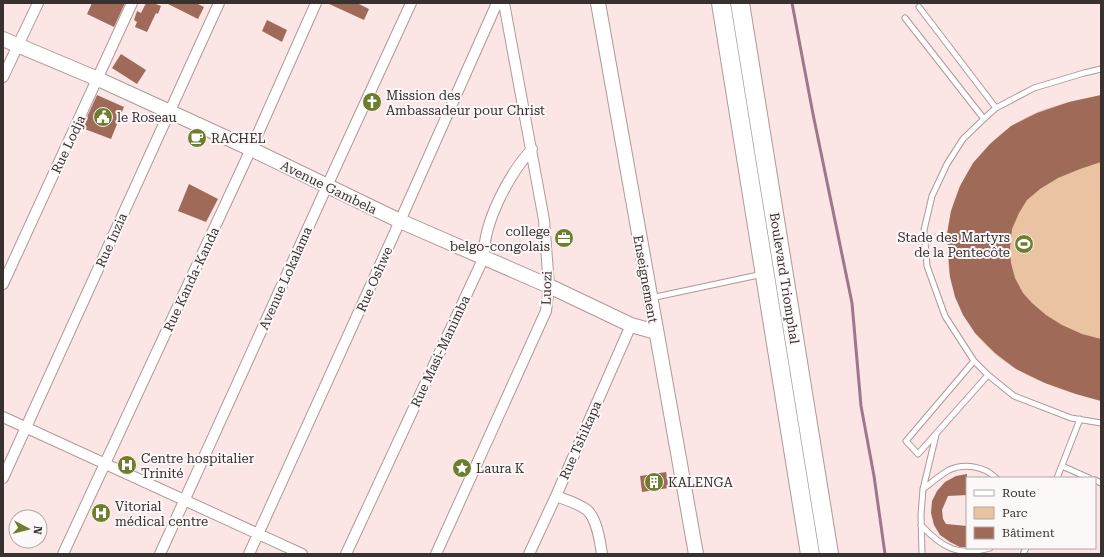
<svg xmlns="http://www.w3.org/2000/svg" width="1104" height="557" font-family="'Roboto Serif',serif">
<rect width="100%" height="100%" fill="#fce6e5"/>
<path fill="#eac3a3" d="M1101 95V401C1065 392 1022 378 994 353 988 347 980 340 975 333 970 325 967 314 963 306 959 297 954 287 950 278 948 269 948 257 947 248 946 199 971 155 1010 127 1036 108 1070 102 1101 95Z"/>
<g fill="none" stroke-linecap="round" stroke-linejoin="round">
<path stroke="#9e778d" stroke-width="3" d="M792 3 813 114 852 303 861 406 874 476 885 554"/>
</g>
<path fill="#9f6a57" d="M92 3H125L114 27 87 14Z
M146 3H153L161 6 158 14 156 13 147 32 135 27 137 22 134 20 137 11 141 13Z
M166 3H196L204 7 198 19Z
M327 3H357L369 9 364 20Z
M267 20 287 30 282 42 262 31Z
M121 54 146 70 137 84 112 68Z
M97 95 124 107 111 139 82 128Z
M1101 95V162L1080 169 1058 178 1040 189 1027 200 1019 213 1012 229 1010 247 1011 263 1015 278 1023 293 1032 303 1046 315 1062 325 1082 334 1101 339V401L1076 394 1045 383 1016 369 995 353 975 333 963 315 955 297 950 277 947 234 951 211 960 186 973 163 990 144 1011 126 1037 113 1069 102Z
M189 184 218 199 206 222 178 211Z
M666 472 669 488 642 492 640 476Z
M967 474V495L948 496 942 510 943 519 946 524 967 526V547H960L950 542 940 535 934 525 931 513 932 501 937 491 945 482 956 476Z"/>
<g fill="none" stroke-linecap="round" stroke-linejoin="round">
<defs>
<path id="lane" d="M919 7 996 108
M905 18 984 119
M1101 69 1084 73 1034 88 996 108 989 114 963 139 947 164 932 196 924 230 927 266 945 316 974 361 988 375 1014 396 1071 418 1101 423
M651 298 763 274
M974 361 906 441 918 454 988 375
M1062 466 1089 478
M1057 478 1080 419
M1095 480 1101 483
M923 489C931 483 940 475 949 470 964 463 984 466 996 478
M921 525C942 548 959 557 990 548
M922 554 921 515 923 489 936 435
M1023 554 1026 548"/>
<path id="street" d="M3 77 38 3
M3 284 132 3
M3 417 302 554
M3 478 219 3
M556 496C566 500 578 503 587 510 597 519 600 541 602 554
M63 554 251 149 316 3
M160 554 327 186 411 3
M249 554 400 221 497 3
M346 554 484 257C483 223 509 174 532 149
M436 554 546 311 549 286 544 220 504 3
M529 554 556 496 631 325"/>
<path id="secondary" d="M598 3 696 554
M3 39 98 79 251 149 400 221 549 286 631 325 656 332"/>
<path id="highway" d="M721 3 810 554
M740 3 829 554"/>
</defs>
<use href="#lane" stroke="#ae9998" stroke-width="7"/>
<use href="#street" stroke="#ae9998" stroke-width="12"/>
<use href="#secondary" stroke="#ae9998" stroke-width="16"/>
<use href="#highway" stroke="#ae9998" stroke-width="20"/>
<use href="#lane" stroke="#fff" stroke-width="5"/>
<use href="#street" stroke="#fff" stroke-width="10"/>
<use href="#secondary" stroke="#fff" stroke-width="14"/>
<use href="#highway" stroke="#fff" stroke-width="18"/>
</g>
<defs>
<symbol id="church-disc" viewBox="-11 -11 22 22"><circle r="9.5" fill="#6d7e2e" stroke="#fdf8f8"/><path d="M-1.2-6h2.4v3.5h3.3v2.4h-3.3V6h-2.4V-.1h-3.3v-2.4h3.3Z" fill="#fff"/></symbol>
<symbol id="civic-disc" viewBox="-11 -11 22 22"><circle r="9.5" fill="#6d7e2e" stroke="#fdf8f8"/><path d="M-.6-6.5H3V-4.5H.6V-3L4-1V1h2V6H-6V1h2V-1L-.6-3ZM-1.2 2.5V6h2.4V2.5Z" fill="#fff"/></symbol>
<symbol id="cafe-disc" viewBox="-11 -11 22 22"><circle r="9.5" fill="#6d7e2e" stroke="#fdf8f8"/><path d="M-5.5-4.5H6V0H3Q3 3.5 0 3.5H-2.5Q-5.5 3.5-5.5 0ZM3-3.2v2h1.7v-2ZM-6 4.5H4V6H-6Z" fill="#fff"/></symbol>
<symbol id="office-disc" viewBox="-11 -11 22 22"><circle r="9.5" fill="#6d7e2e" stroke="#fdf8f8"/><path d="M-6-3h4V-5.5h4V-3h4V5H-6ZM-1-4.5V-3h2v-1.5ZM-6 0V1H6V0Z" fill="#fff"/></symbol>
<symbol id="stadium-disc" viewBox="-11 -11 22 22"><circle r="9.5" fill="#6d7e2e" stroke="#fdf8f8"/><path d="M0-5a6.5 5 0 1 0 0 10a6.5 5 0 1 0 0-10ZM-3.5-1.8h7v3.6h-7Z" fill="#fff"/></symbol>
<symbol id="hospital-disc" viewBox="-11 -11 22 22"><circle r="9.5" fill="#6d7e2e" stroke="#fdf8f8"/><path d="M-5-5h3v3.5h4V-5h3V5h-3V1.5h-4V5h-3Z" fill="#fff"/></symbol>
<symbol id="sight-disc" viewBox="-11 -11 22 22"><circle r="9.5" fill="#6d7e2e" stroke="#fdf8f8"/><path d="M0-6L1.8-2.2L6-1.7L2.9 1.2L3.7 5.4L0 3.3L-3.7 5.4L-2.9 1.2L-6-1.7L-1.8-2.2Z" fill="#fff"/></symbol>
<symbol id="building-disc" viewBox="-11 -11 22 22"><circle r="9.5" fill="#6d7e2e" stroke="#fdf8f8"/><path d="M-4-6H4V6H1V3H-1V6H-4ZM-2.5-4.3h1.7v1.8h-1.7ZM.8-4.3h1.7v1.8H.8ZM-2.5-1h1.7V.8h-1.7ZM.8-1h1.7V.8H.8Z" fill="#fff"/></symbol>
</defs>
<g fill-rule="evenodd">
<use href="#church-disc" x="361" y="91" width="22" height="22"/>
<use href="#civic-disc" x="92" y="106" width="22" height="22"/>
<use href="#cafe-disc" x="186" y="127" width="22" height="22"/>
<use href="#office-disc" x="553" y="227" width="22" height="22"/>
<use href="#stadium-disc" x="1013" y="233" width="22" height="22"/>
<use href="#hospital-disc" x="116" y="454" width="22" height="22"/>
<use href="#sight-disc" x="451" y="457" width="22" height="22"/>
<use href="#building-disc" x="643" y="471" width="22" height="22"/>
<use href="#hospital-disc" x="90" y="502" width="22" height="22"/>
</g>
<g text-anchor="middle" stroke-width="4" stroke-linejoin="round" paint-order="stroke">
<g font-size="13" fill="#393030" stroke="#fdf8f8" text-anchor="start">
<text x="386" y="100">Mission des<tspan x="386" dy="15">Ambassadeur pour Christ</tspan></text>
<text x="117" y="122">le Roseau</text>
<text x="211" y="143">RACHEL</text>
<text x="550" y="236" text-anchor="end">college<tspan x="550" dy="15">belgo-congolais</tspan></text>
<text x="1010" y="242" text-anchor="end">Stade des Martyrs<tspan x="1010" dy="15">de la Pentecôte</tspan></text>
<text x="141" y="463">Centre hospitalier<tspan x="141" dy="15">Trinité</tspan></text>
<text x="476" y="473">Laura K</text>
<text x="668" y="487">KALENGA</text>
<text x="115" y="511">Vitorial<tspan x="115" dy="15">médical centre</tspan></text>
</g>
<g font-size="13" fill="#393030" stroke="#fdf8f8">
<text transform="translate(68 144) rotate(-65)" y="5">Rue Lodja</text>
<text transform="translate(329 187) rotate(26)" y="5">Avenue Gambela</text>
<text transform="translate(111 240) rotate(-66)" y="5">Rue Inzia</text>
<text transform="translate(285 278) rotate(-66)" y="5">Avenue Lokalama</text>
<text transform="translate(785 278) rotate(81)" y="5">Boulevard Triomphal</text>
<text transform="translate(191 279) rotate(-65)" y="5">Rue Kanda-Kanda</text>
<text transform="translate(374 279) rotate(-66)" y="5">Rue Oshwe</text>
<text transform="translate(646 279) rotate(80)" y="5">Enseignement</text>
<text transform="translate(546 288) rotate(-88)" y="5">Luozi</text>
<text transform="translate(440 351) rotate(-65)" y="5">Rue Masi-Manimba</text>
<text transform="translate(580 440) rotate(-66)" y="5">Rue Tshikapa</text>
</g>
</g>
<rect width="1104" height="557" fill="none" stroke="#393030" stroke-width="8"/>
<rect x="966" y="477" width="130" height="72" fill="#fdf8f8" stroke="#afa8a8"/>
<rect x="974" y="490" width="20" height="6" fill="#ffffff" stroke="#afa8a8"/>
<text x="1002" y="497" font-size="12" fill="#393030">Route</text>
<rect x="974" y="507" width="20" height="12" fill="#eac3a3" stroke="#afa8a8"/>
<text x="1002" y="517" font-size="12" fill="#393030">Parc</text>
<rect x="974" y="527" width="20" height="12" fill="#9f6a57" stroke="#afa8a8"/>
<text x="1002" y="537" font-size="12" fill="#393030">Bâtiment</text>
<g transform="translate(28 529) rotate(97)"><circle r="19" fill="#fdf8f8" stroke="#afa8a8"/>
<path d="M0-3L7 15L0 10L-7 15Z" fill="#6d7e2e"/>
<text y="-6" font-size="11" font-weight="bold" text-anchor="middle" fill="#393030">N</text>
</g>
</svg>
